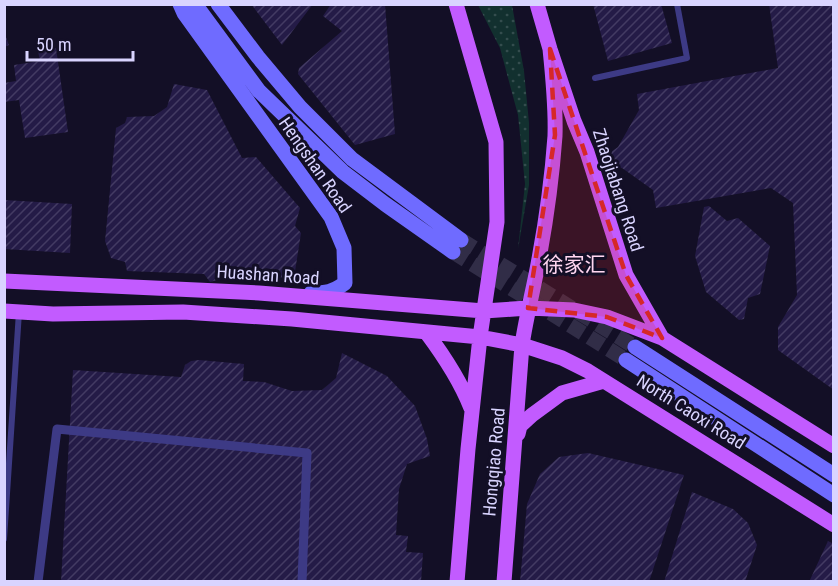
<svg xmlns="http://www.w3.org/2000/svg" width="838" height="586" font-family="'Roboto Condensed','Noto Sans SC',sans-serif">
<defs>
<pattern id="green-dots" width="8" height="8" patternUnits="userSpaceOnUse" patternTransform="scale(1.5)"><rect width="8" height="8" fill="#12302f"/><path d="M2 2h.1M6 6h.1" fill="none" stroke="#344d4e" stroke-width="1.8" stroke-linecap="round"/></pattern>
<pattern id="building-hatch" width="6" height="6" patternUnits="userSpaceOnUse" patternTransform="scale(1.5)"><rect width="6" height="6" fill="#241b47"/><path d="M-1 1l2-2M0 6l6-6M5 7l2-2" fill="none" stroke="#433b63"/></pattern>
</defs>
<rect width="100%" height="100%" fill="#130f26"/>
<path fill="url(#green-dots)" d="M478 5H512L524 71 529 123V185L518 249 525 184 518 115 500 48Z"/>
<path fill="url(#building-hatch)" d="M251 4H313L282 45Z
M331 4H385L395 134 355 145 298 74 299 68 342 31 323 16Z
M593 4H661L672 43 608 61Z
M769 4H834V390L778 350V327L797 295 793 203 771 188 656 208 653 190 622 168 615 167 610 161 611 152 618 147 639 110 637 94 778 68Z
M4 32 9 45 4 47Z
M56 48 68 132 25 138 19 100 4 102V83L16 81 14 65 40 61 38 51Z
M174 84 207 90 242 158 256 157 300 208 295 226 301 233 294 278 225 276 217 280 210 282 204 274 127 271 125 262 111 258 105 241 116 128 125 123 127 117 154 116 167 107Z
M4 200 72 204 70 253 4 249Z
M709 206 727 221 738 218 770 246 760 294 748 298 744 319 739 320 706 292 695 256 704 207Z
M342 353 387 376 415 406 427 439 430 456 407 464 399 489 396 535 408 536 406 552 423 553 421 582H61L73 370 181 377 185 365 191 361 199 360 244 364 243 381 264 382 292 391 322 390 336 378Z
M588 453 684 475 649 582H520L527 504 540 474 559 457Z
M692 492 733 509 748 523 757 545 745 582H664Z
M828 541 834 544V582H809Z"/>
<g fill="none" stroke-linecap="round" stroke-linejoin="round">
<path stroke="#312d47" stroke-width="15" stroke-dasharray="15 8" stroke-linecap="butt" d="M461 240 635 347
M453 252 626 360"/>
<path stroke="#3d3a85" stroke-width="6" d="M595 78 687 58 677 4
M4 539 19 312"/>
<path stroke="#3d3a85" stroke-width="9" d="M38 582 57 429 307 453 302 582"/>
<path stroke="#6f6bff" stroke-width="15" d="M180 4 184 13 331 217 344 248 345 283C333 292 326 293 311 293
M195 4 259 91 343 172 385 204 453 252
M218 4 258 57 300 107 352 159 461 240
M635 347 834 475
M626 360 834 495"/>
<path stroke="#c25bff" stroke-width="15" d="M456 4 496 142 497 222 480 337 468 449 457 582
M537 4 550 49 574 121 587 152 626 275 662 338
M4 281 259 293 484 311 528 308 574 310 607 317 662 338 834 446
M4 311 53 314 183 312 292 319 480 337 522 345 562 358 588 371 834 525
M426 332C444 356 460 380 471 408
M518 434 520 426 532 415 562 393 604 381
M504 582 522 345C526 318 533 291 538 264 546 222 552 178 555 136 556 107 553 78 550 49"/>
</g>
<path fill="#d62828" fill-opacity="0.2" stroke="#d62828" stroke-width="4.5" stroke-dasharray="12 8" stroke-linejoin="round" d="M550 49 626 275 662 338 607 317 528 308 555 135Z"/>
<g text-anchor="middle" stroke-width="6" stroke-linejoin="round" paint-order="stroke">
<g font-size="18" fill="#d9d4ff" stroke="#130f26">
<text transform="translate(315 165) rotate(55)" y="6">Hengshan Road</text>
<text transform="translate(618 190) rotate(72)" y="6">Zhaojiabang Road</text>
<text transform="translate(268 275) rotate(4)" y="6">Huashan Road</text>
<text transform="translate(691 412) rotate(32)" y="6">North Caoxi Road</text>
<text transform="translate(494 462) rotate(-85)" y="6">Hongqiao Road</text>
</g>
<g font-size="21" fill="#ffd6f0" stroke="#130f26">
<text x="574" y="272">徐家汇</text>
</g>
</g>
<rect width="838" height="586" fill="none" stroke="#d9d4ff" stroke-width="12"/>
<path d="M27 51v9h106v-9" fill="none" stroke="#d9d4ff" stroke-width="3"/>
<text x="36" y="51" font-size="18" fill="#d9d4ff" stroke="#130f26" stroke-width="4.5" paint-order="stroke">50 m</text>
</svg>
